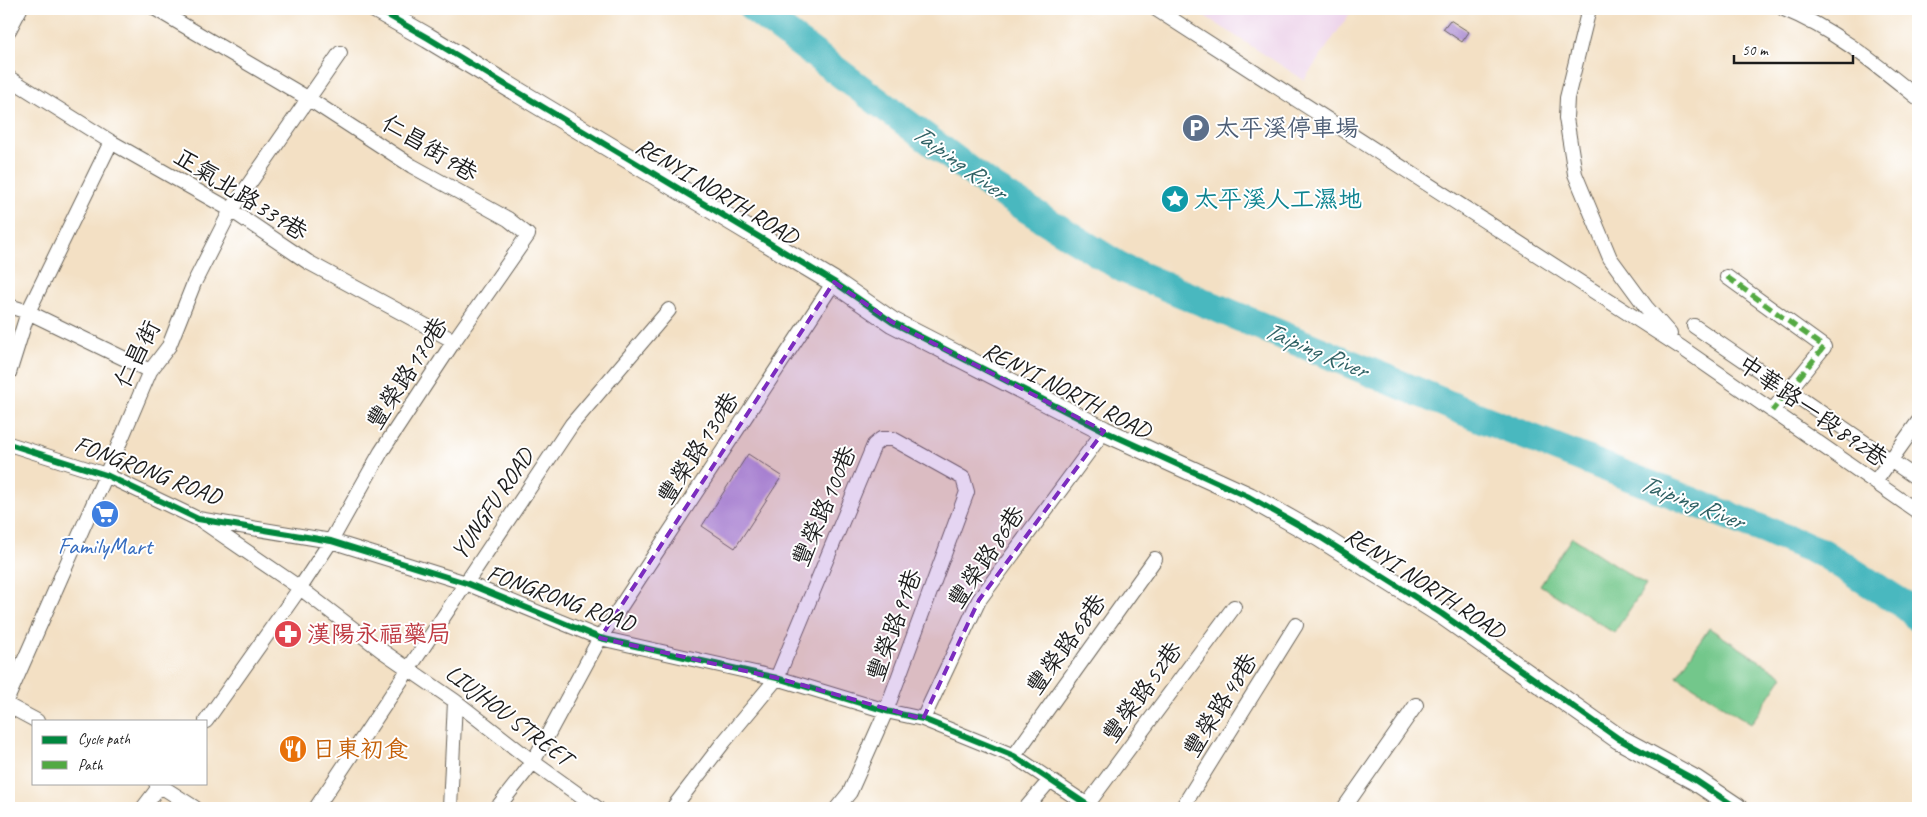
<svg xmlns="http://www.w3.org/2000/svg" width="1927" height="817" font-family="Caveat,'LXGW WenKai TC',sans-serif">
<rect width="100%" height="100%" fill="#fff"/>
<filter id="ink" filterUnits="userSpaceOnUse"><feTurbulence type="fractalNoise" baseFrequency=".02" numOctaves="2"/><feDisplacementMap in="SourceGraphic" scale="10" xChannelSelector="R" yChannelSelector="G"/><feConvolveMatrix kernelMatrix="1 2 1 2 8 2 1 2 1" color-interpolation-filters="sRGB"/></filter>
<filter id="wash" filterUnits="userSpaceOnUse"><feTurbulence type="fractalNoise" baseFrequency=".0096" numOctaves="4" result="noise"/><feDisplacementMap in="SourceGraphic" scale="20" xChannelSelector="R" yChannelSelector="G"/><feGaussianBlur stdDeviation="1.12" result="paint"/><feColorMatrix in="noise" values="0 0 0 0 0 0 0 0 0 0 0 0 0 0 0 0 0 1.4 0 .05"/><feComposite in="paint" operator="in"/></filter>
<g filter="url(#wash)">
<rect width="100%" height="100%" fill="#f3e0c4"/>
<path fill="#ecd1e9" d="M1194 9H1353L1304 80Z"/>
<path fill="#73c78b" stroke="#487254" d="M1572 537 1646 585 1614 633 1540 585Z
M1709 628 1783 676 1751 724 1677 676Z"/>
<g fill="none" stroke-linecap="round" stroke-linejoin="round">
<path stroke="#49b8bf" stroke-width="29" d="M754 9 992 187 1124 269 1478 417 1823 553 1912 610 1918 618"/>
</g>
<g id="blocks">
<path fill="#b296d5" d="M1450 20 1469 32 1462 42 1443 29Z
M748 454 782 476 735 548 702 526Z"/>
</g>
</g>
<g filter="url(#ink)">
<use href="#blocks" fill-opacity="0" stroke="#676157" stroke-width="1"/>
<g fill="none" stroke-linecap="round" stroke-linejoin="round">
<defs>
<path id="street" d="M156 9 309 99 412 166 508 219 528 235 454 341 381 452 331 541 300 588 206 721
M1156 9 1682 348 1918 512
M1589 9 1567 98 1566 118 1575 174 1610 258 1646 307 1670 334
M1784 9C1834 29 1877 65 1918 98
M9 30 20 9
M9 78 111 142 231 210 308 262 454 341
M1727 277 1824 347 1772 411
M9 306 28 312 150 371
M1694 326 1918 479
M9 373 28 312 111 142
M9 444 106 475 198 519 331 541 466 583 600 638 777 678 886 711 923 719 1014 756 1092 808
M1875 482 1918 422
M202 521 300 588 381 650 455 701 533 762 597 808
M9 695 106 475 150 371 169 346 194 283 231 210 340 53
M9 706 37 721
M923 719 979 600 1104 431
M1014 756 1155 559
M156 783 195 808
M1087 805 1234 607
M143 808 162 783
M316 808 572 424 669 310
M450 808 455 701
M497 808 533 762 600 638 834 282
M673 808 723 743 777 678 874 445 881 439H893L963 478 967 492 886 711 850 792 837 808
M1026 808 1050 780
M1182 808 1296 625
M1344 808 1416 705"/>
<path id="secondary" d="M377 9 428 38 834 282 892 322 1104 431 1249 497 1320 537 1442 614 1619 739 1695 780 1737 808"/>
</defs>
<use href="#street" stroke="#676157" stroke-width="16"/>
<use href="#secondary" stroke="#676157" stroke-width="22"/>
<use href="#street" stroke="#fff" stroke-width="14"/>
<use href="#secondary" stroke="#fff" stroke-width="20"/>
<path stroke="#52a943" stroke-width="5" stroke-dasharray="10 5" stroke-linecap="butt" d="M1727 277 1824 347 1772 411"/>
<defs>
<path id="cycleway" d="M377 9 428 38 834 282 892 322 1104 431 1249 497 1320 537 1442 614 1619 739 1695 780 1737 808
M9 444 106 475 198 519 331 541 466 583 600 638 777 678 886 711 923 719 1014 756 1092 808"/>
</defs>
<use href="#cycleway" stroke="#fff" stroke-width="9"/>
<use href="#cycleway" stroke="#00873e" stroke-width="6"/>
</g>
</g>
<path fill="#7b2cbf" fill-opacity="0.2" stroke="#7b2cbf" stroke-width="4" stroke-dasharray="10 6" stroke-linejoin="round" d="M834 282 892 322 1104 431 979 600 923 719 777 678 600 638Z"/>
<defs>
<symbol id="parking-disc" viewBox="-11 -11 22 22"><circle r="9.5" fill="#5c6f8a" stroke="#fff"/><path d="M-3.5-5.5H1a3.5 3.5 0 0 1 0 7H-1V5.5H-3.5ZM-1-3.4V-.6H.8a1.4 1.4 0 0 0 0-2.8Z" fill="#fff"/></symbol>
<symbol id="sight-disc" viewBox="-11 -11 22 22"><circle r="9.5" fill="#0f9aa8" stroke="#fff"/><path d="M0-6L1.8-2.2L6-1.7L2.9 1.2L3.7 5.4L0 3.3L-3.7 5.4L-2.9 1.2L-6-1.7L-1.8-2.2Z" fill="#fff"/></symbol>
<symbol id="supermarket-disc" viewBox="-11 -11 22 22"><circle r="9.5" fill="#3f7fe0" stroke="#fff"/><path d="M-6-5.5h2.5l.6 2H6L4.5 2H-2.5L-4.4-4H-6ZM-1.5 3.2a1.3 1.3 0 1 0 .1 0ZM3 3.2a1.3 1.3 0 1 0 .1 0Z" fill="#fff"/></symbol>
<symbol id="pharmacy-disc" viewBox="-11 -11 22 22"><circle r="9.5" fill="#e0444e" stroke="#fff"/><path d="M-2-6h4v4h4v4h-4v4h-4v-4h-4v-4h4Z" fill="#fff"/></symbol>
<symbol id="restaurant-disc" viewBox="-11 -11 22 22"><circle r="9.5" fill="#e8710a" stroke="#fff"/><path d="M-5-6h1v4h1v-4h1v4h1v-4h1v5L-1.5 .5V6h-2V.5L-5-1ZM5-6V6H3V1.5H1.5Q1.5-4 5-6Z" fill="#fff"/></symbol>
</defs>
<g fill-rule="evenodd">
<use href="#parking-disc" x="1180" y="112" width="32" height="32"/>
<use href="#sight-disc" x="1159" y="183" width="32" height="32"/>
<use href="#supermarket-disc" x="89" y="498" width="32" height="32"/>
<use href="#pharmacy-disc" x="272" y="618" width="32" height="32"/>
<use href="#restaurant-disc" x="277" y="733" width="32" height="32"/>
</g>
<g text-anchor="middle" stroke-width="4" stroke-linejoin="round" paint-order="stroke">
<g font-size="24" fill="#4e5e75" stroke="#fff" text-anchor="start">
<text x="1215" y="136">太平溪停車場</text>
</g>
<g font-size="24" fill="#1c1c1c" stroke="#fff">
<text transform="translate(430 148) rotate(31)" y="8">仁昌街9巷</text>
<text transform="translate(717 191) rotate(31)" y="8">RENYI NORTH ROAD</text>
<text transform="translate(241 194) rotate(32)" y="8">正氣北路339巷</text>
<text transform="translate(137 354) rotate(-63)" y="8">仁昌街</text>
<text transform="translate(407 373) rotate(-57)" y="8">豐榮路170巷</text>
<text transform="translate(1067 390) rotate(27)" y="8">RENYI NORTH ROAD</text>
<text transform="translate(1813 411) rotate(35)" y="8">中華路一段892巷</text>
<text transform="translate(698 448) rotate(-57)" y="8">豐榮路130巷</text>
<text transform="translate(148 470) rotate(21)" y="8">FONGRONG ROAD</text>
<text transform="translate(492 504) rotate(-56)" y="8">YUNGFU ROAD</text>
<text transform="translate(824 506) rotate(-67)" y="8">豐榮路100巷</text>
<text transform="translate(986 557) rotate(-56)" y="8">豐榮路86巷</text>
<text transform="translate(1425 583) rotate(33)" y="8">RENYI NORTH ROAD</text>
<text transform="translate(561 598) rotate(20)" y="8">FONGRONG ROAD</text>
<text transform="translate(894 625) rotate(-70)" y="8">豐榮路91巷</text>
<text transform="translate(1066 644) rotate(-54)" y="8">豐榮路68巷</text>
<text transform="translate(1142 692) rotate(-54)" y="8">豐榮路52巷</text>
<text transform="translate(1220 705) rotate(-58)" y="8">豐榮路48巷</text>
<text transform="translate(509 715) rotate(37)" y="8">LIUJHOU STREET</text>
</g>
<g font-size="24" fill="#0d838f" stroke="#fff" text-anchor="start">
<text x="1194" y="207">太平溪人工濕地</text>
</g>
<g font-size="24" fill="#366cbe" stroke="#fff">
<text x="105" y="554">FamilyMart</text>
</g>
<g font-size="24" fill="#be3a42" stroke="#fff" text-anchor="start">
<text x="307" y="642">漢陽永福藥局</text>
</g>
<g font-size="24" fill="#c56008" stroke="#fff" text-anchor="start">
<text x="312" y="757">日東初食</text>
</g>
<g font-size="25" font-style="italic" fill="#306265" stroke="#fff">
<text transform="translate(960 161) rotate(36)" y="9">Taiping River</text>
<text transform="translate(1316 349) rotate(23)" y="9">Taiping River</text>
<text transform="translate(1692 501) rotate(22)" y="9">Taiping River</text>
</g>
</g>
<rect width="1927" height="817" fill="none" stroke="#fff" stroke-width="30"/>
<rect x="32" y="720" width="175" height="65" fill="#ffffff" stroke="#a4a4a4"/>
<rect x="42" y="736" width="25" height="8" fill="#00873e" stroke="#a4a4a4"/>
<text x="78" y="744" font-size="15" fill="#1c1c1c">Cycle path</text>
<rect x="42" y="761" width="25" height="8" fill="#52a943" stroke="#a4a4a4"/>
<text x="78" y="770" font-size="15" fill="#1c1c1c">Path</text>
<path d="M1734 55v8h119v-8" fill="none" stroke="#1c1c1c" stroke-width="2.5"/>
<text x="1742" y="55" font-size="15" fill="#1c1c1c" stroke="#ffffff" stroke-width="4" paint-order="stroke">50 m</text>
</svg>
